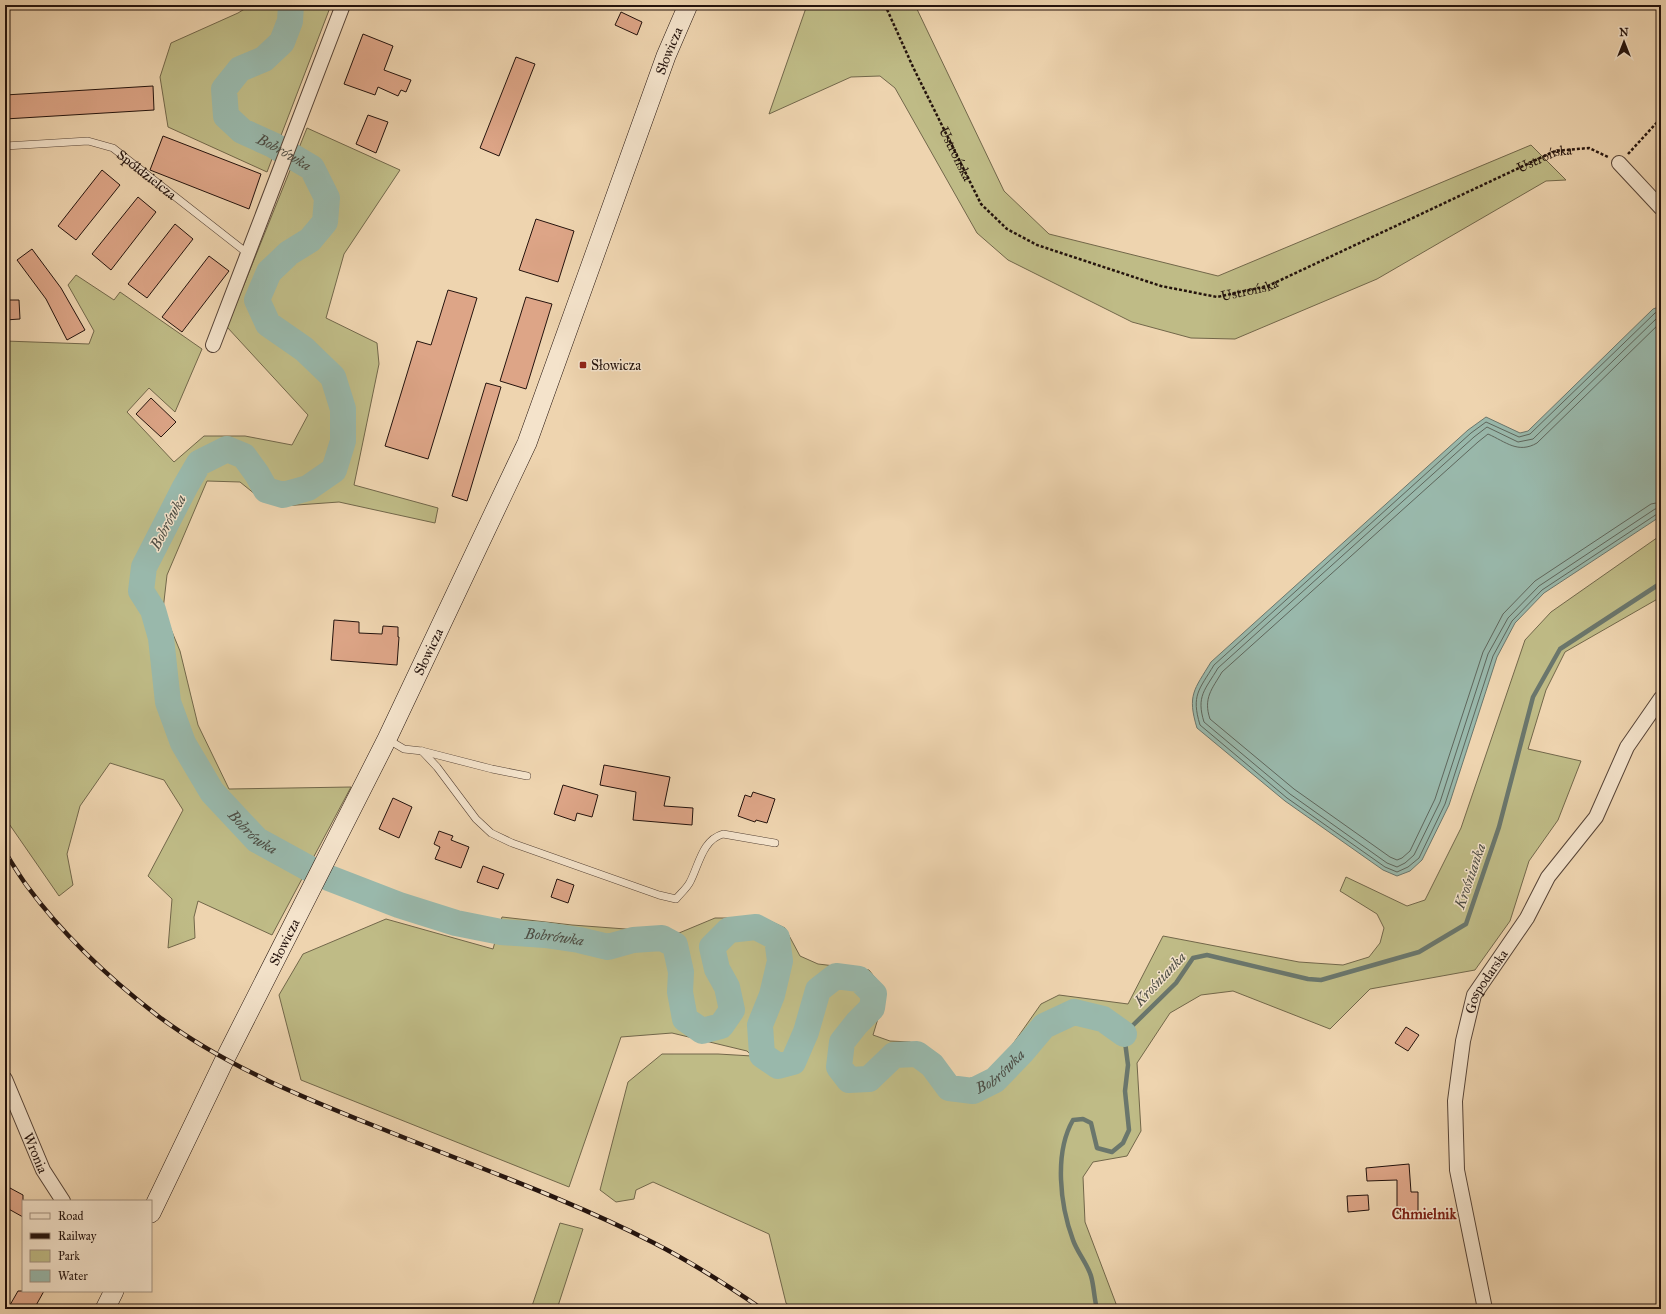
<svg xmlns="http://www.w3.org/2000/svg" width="1666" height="1314" font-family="'IM FELL Great Primer',serif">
<rect width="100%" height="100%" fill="#eed4af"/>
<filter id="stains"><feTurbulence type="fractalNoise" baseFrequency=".005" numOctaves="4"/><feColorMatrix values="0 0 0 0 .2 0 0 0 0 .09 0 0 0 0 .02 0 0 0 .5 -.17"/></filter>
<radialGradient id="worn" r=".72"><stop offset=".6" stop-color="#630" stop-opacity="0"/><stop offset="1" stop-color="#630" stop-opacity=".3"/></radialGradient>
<path fill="#bfbb86" stroke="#72674a" d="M251 5H331L267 172 168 127 160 77 171 43 238 13Z
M807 5H915L1004 191 1049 234 1218 276 1531 145 1566 180 1546 181 1377 279 1235 339 1191 338 1132 322 1008 260 977 233 895 88 880 76 851 77 769 114Z
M307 128 400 170 344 254 326 318 377 343 379 364 354 485 438 508 435 523 339 502 283 506 261 499 240 482 207 481 167 575 163 610 180 651 198 725 229 789 351 787 272 935 198 901 194 917 195 938 168 948 172 899 148 876 183 810 164 780 110 763 80 806 67 854 73 885 59 896 5 818V341L89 344 94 331 68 285 76 275 114 300 120 292 202 349 175 412 149 388 127 412 174 462 204 436H245L292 445 308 415 227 327Z
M1661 535V597L1565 652 1546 690 1528 749 1581 761 1558 820 1529 861 1510 921 1475 970 1370 989 1330 1029 1233 991 1201 995 1170 1013 1137 1063 1141 1131 1127 1156 1093 1162 1083 1177 1085 1222 1118 1309H793L786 1303 769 1234 653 1182 636 1190 634 1199 616 1202 600 1190 628 1082 662 1054H718L752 1056 747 1051 672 1033 621 1037 569 1187 301 1080 279 995 303 954 386 919 493 949 502 917 572 925 679 933 715 918H764L785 928 800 956 818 964 869 970 880 984 883 1002 873 1035 890 1041 910 1042 929 1052 953 1080 972 1082 991 1075 1041 1004 1059 995 1128 1004 1163 936 1299 962 1343 965 1369 957 1380 943 1384 928 1377 914 1340 891 1346 877 1407 906 1425 900 1461 828 1525 640 1551 612Z
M560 1223 583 1229 557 1309H531Z"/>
<path fill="#99b8ab" stroke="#6a766c" d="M1661 306V516L1544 593 1515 623 1497 657 1449 805 1422 860 1410 871 1397 876 1383 870 1285 801 1197 728C1187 695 1194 690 1211 662L1468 430 1486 417 1520 433 1528 431 1653 309Z"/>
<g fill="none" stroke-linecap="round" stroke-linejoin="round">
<path stroke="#5e665c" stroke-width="1" d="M1661 310 1655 313 1530 434 1519 437 1486 422 1471 433 1214 665C1199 690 1191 695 1200 725L1287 798 1385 867 1397 872 1408 867 1419 858 1445 804 1493 656 1512 621 1542 590 1657 514 1661 513
M1661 316 1658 317 1533 439 1518 442 1487 427 1474 437 1218 668C1205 690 1196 696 1204 722L1290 794 1387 863 1397 867 1405 863 1414 855 1440 802 1488 654 1508 618 1539 586 1655 509 1661 508
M1661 322 1537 443C1518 454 1506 442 1488 434L1478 442 1222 672C1212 689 1203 698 1210 719L1294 789 1390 857 1397 860 1402 858 1410 851 1435 799 1483 652 1503 614 1535 581 1651 504 1661 502"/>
<path stroke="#6a766c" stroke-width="4.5" d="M1097 1309C1094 1298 1094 1286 1091 1276 1087 1263 1077 1252 1073 1240 1060 1205 1054 1153 1073 1120L1083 1119 1091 1123 1097 1148 1112 1152 1123 1143 1129 1130 1125 1091 1128 1065 1124 1034 1176 983 1193 958 1207 955 1308 979 1321 980 1419 952 1466 924 1499 827 1533 697 1560 649 1661 583"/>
<path stroke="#99b8ab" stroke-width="26" id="s1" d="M291 5 290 21 282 42 264 59 240 69 224 89 226 116 242 131 273 145 312 168 327 198 325 222 310 240 289 253 269 272 257 300 268 324 304 349 333 377 343 409V441L334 470 308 488 283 495 266 490 257 474 244 456 227 449 199 463 185 487 144 567 141 591 153 610 161 638 168 702 183 743 212 792 257 840 308 868 329 878 399 905 456 923 501 932 545 935 579 940 608 947 633 940 662 938 675 945 681 972 680 992 685 1019 702 1031 721 1026 732 1010 727 987 717 969 712 947 729 930 756 927 777 938 780 961 772 995 760 1025 762 1055 778 1066 793 1062 806 1032 818 990 836 976 859 979 874 994 872 1008 857 1023 842 1042 839 1067 849 1080 869 1079 894 1055 917 1054 932 1065 949 1088 973 1091 995 1080 1023 1051 1044 1026 1074 1012 1103 1019 1124 1034"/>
</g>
<path fill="#dda587" stroke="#24130d" d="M621 12 642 22 637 35 615 25Z
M363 34 393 46 384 70 411 80 406 92 401 90 398 96 378 87 375 95 344 84Z
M516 57 535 64 499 156 480 148Z
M153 86 154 110 5 119V95Z
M368 115 388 122 376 153 356 144Z
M163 136 261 174 249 209 150 170Z
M102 170 120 185 76 240 58 226Z
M138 197 156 212 111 270 92 254Z
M536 219 574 231 558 282 519 270Z
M175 224 193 239 147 298 128 284Z
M32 249 61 288 85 330 67 340 46 299 17 260Z
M209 256 229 271 182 332 162 317Z
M448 290 477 298 428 459 385 446 417 341 431 345Z
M526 297 552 304 526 389 500 381Z
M5 300H19L20 319 5 320Z
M486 383 501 387 467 501 452 496Z
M151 398 176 422 161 437 136 414Z
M334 620 359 622V633L382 634 383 626 398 627V637H399L397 665 331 660Z
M604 765 670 777 664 806 693 808 692 825 633 820 636 792 600 785Z
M563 785 598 795 592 817 577 813 575 821 554 814Z
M753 792 775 799 767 823 756 820 755 822 738 816 745 795 751 797Z
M393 798 412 807 399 838 379 829Z
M439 831 453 836 451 840 469 847 461 868 435 859 440 847 434 844Z
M483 866 504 874 498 889 477 882Z
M557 879 574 885 568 903 551 897Z
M1406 1027 1419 1035 1408 1051 1395 1043Z
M1409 1164 1411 1192H1418V1213H1397V1180L1367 1181 1366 1168Z
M10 1188 23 1195V1217L5 1207V1197Z
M1368 1195 1369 1210 1348 1212 1347 1196Z
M18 1291H44L34 1309H16L10 1305Z"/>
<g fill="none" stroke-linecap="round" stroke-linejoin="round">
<defs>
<g id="lane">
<path id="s3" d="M5 146 88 141 113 148 247 253"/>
<path d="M5 269V270"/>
<path d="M387 739 404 749 422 751 492 769 527 776"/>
<path d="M422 751 437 767 476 819 491 833 512 843 659 895 676 899C680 894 687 888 690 882 699 865 702 840 723 834L775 843"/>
</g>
<g id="street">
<path d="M1619 163 1661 208"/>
<path d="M213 345 343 5"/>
<path id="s4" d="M5 1079 43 1170 63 1201"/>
<path id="s5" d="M1485 1309 1457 1170 1455 1101 1463 1041 1474 995 1527 918 1548 877 1596 817 1627 747 1661 698"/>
</g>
<g id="secondary">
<path id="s6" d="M151 1213 225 1059 387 739 527 443 666 56 688 5"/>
<path d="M105 1309 114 1291"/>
</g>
</defs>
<use href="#lane" stroke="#564336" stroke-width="8"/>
<use href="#street" stroke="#564336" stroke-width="16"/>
<use href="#secondary" stroke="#24130d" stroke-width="20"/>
<g stroke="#24130d" stroke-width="2.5" stroke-dasharray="3 2" stroke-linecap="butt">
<path id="s2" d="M885 5 913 67 981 204 1007 229 1037 245 1161 286 1217 297 1268 286 1555 151 1589 148 1608 157"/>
<path d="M1628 154 1661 118"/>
</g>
<use href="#lane" stroke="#f4e3cb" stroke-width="7"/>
<use href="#street" stroke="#f4e3cb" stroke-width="14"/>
<use href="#secondary" stroke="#f4e3cb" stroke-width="19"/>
<defs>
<path id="rail" d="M5 852C12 863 19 875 27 886 63 935 110 979 158 1016 230 1070 317 1103 400 1136 485 1170 572 1201 654 1243 691 1262 727 1285 762 1309"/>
</defs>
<use href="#rail" stroke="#24130d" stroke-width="4.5"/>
<use href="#rail" stroke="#f4e3cb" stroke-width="3" stroke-dasharray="9" stroke-linecap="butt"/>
</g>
<rect fill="#8f2418" stroke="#f4e3cb" stroke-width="1.5" x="579" y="361" width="8" height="8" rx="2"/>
<g text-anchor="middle" stroke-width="3" stroke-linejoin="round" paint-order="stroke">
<g font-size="14" fill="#24130d" stroke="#f4e3cb">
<text dy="5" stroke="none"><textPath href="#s6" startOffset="1274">Słowicza</textPath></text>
<text dy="5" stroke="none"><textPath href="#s2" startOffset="165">Ustrońska</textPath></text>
<text dy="5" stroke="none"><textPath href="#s2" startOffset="836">Ustrońska</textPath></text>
<text dy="5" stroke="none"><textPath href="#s3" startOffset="152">Spółdzielcza</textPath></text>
<text dy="5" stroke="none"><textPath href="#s2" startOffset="512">Ustrońska</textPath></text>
<text dy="5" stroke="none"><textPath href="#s6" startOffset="626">Słowicza</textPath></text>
<text dy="5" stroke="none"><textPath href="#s6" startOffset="302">Słowicza</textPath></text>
<text dy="5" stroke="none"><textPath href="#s5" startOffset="336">Gospodarska</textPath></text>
<text dy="5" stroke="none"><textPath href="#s4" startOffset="80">Wronia</textPath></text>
</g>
<g font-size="14" fill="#24130d" stroke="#f4e3cb" text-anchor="start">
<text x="591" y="370">Słowicza</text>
</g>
<g font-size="15" font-style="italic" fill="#4d4d44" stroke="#f4e3cb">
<text dy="5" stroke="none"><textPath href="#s1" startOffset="211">Bobrówka</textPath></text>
<text transform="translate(168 522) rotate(-62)" y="5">Bobrówka</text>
<text dy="5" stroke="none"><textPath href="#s1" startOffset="1195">Bobrówka</textPath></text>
<text transform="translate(1470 876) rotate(-71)" y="5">Krośnianka</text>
<text dy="5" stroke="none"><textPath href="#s1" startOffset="1519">Bobrówka</textPath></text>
<text transform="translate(1160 979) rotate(-47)" y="5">Krośnianka</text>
<text dy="5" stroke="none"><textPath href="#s1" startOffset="2503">Bobrówka</textPath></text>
</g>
<g font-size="15" font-weight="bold" fill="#7a1f14" stroke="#f4e3cb">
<text x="1424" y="1219">Chmielnik</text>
</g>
</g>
<rect width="1666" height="1314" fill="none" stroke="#eed4af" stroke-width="20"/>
<rect x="6" y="6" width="1654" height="1302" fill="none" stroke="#24130d" stroke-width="2"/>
<rect x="10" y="10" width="1646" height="1294" fill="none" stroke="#24130d"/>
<rect x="22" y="1200" width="130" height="92" fill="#f4e3cb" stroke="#a1907f"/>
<rect x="30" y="1213" width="20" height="6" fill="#f4e3cb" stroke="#a1907f"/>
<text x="58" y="1220" font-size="12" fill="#24130d">Road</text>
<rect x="30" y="1233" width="20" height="6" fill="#24130d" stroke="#a1907f"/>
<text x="58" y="1240" font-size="12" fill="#24130d">Railway</text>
<rect x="30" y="1250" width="20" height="12" fill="#bfbb86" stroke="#a1907f"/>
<text x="58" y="1260" font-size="12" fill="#24130d">Park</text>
<rect x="30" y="1270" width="20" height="12" fill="#99b8ab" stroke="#a1907f"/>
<text x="58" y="1280" font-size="12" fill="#24130d">Water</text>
<g transform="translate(1624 42)" stroke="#f4e3cb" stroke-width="3" paint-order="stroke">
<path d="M0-3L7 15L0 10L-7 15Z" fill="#24130d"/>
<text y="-6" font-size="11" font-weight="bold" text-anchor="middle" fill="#24130d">N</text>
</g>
<rect width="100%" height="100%" filter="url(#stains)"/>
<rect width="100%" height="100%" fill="url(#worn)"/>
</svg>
